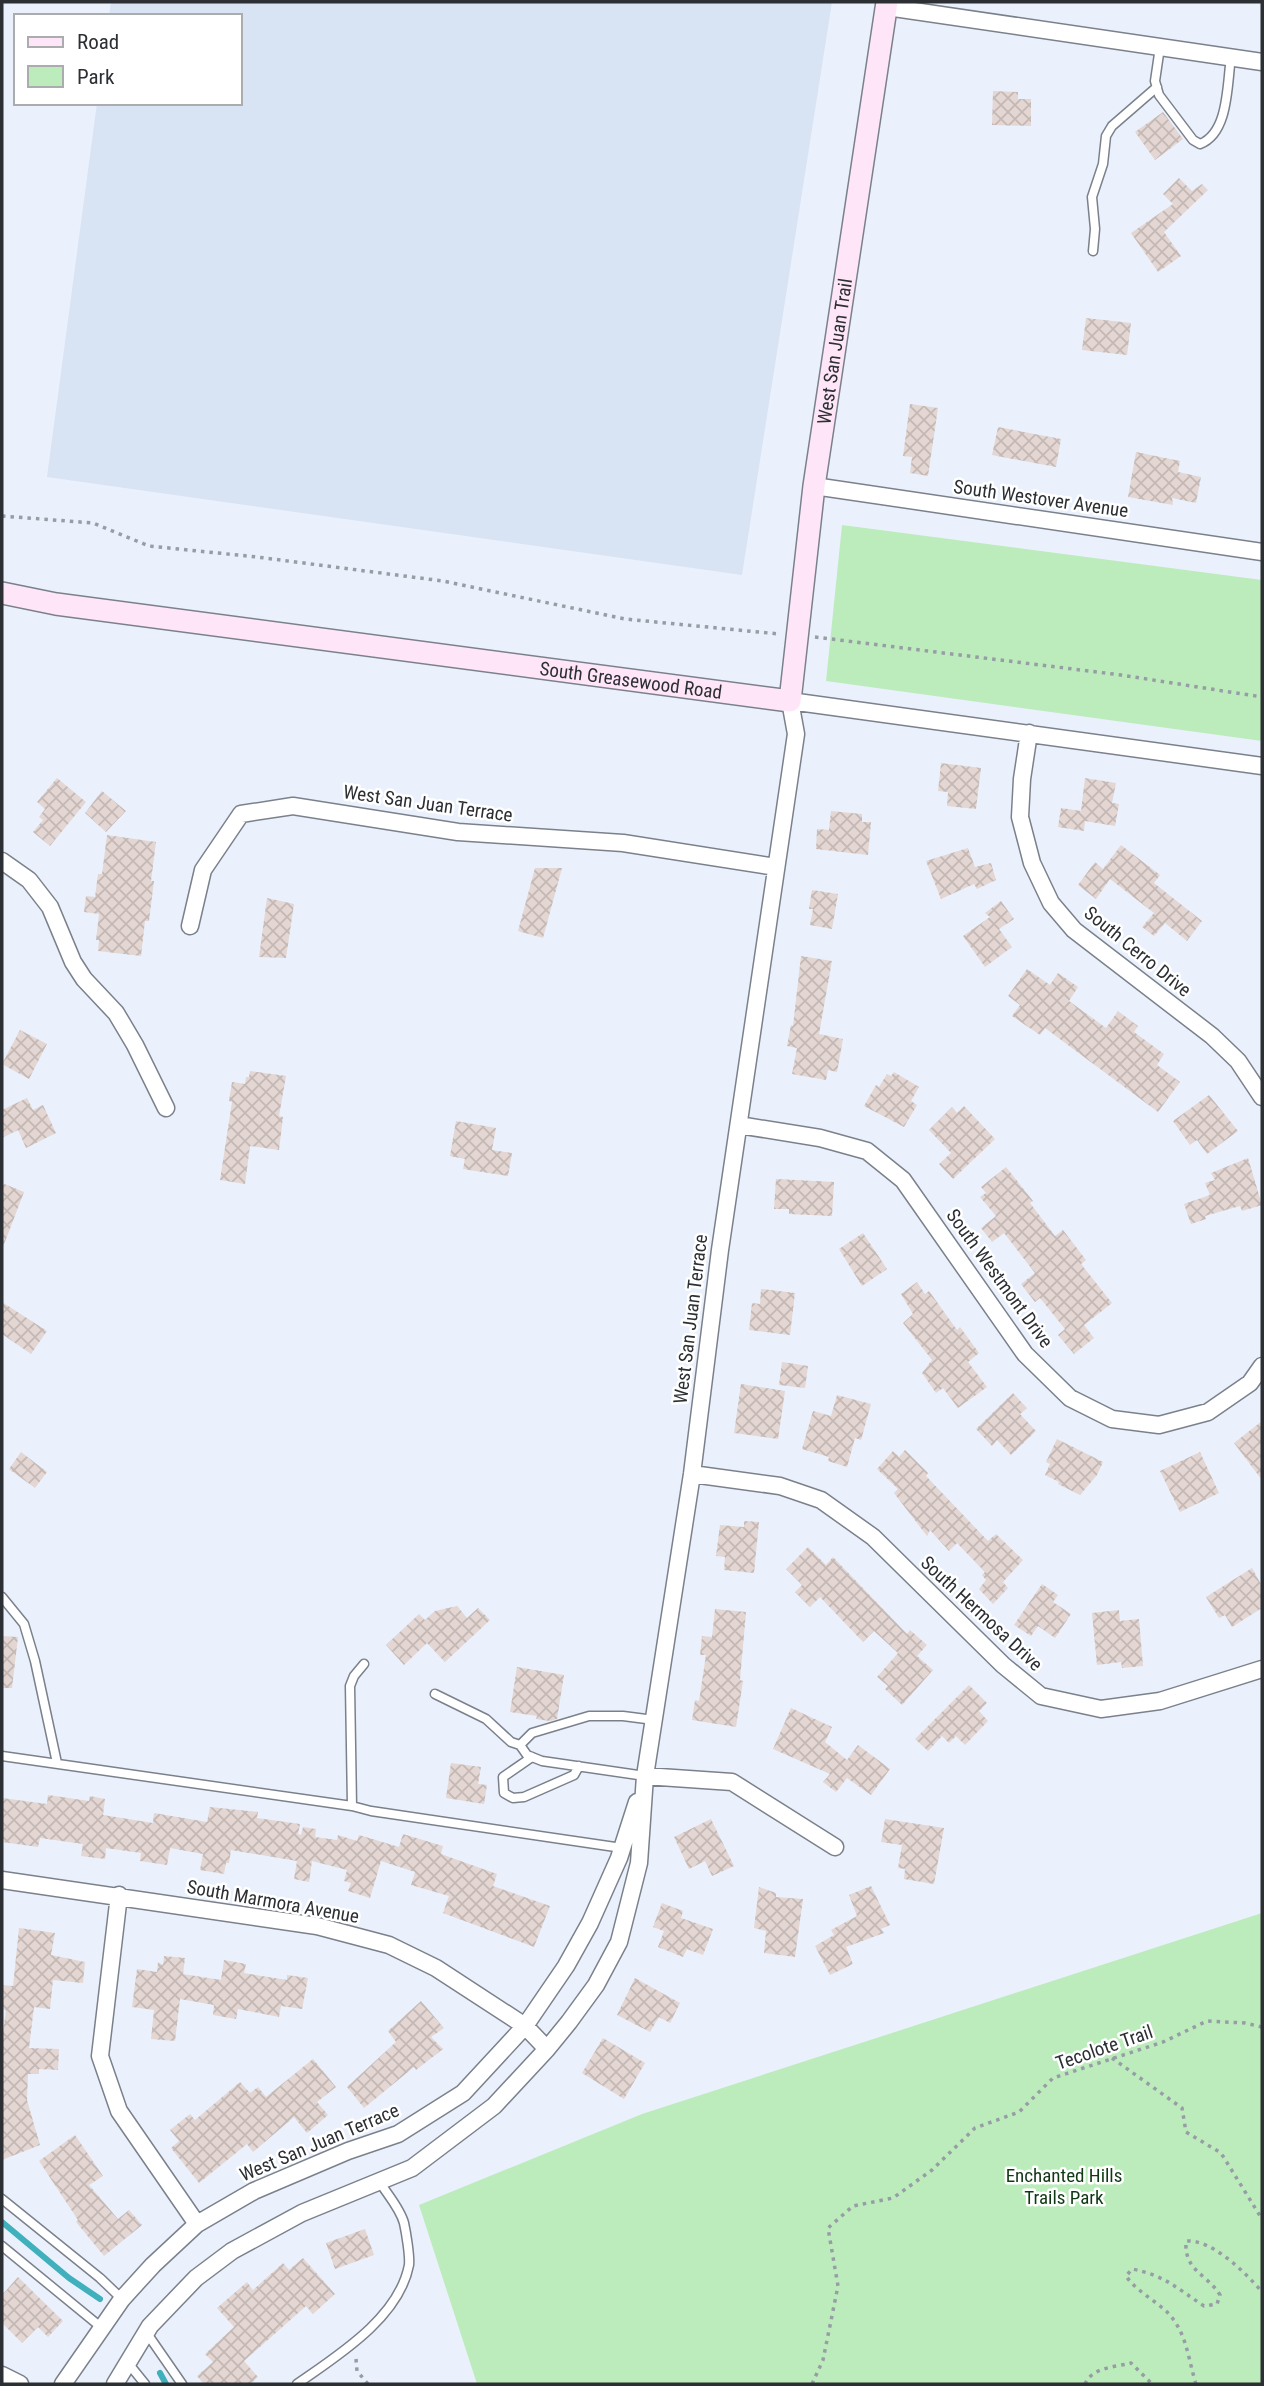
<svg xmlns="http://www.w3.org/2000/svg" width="1264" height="2386" font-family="'Roboto Condensed',sans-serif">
<defs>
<pattern id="building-cross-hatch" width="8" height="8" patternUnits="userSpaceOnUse" patternTransform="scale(1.75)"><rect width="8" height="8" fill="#e4d6d2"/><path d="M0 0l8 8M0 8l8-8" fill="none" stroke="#c4b8b5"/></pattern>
</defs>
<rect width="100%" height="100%" fill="#eaf1fc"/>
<path fill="#d8e3f4" d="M111 2H832L742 575 47 477 97 103H240V16H109Z"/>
<path fill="#bdecbc" d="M842 525 1262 580V741L826 681Z
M1262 1913V2384H477L419 2205 642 2114Z"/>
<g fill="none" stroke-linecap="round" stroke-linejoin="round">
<path stroke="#3fb0bc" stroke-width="6" d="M2 2222 69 2278 100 2299
M160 2373 166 2384"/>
</g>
<path fill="url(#building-cross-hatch)" d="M993 91 1018 92V99H1031V126L992 125Z
M1163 112 1183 139 1155 160 1135 132Z
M1179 178 1192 191 1202 184 1208 190 1164 232 1181 256 1158 272 1131 233 1173 204 1163 194Z
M1086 318 1131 323 1127 355 1082 350Z
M910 404 938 408 928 476 910 473 912 457 903 456Z
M998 427 1061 439 1056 467 992 455Z
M1136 452 1180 461 1178 472 1201 477 1196 503 1172 498 1173 505 1128 497Z
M941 763 981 768 976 809 947 806 948 792 938 791Z
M57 778 86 802 50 846 33 832 43 820 39 817 45 809 37 802Z
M1085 778 1116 783 1112 803 1119 804 1115 826 1085 821 1084 831 1058 827 1061 808 1081 811Z
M102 791 126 811 106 832 85 813Z
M831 811 862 814V822H871L868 855 816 849 817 829 829 830Z
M107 835 156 842 151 881H154L149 921H145L141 956 98 951 99 940H96L99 914 84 912 86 896 95 897 98 874H102Z
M1121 845 1160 875 1154 883 1202 921 1187 941 1165 923 1154 936 1142 927 1154 913 1110 879 1096 899 1078 885 1095 862 1103 869Z
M968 848 975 867 991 863 996 880 977 889 974 884 941 899 926 861Z
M535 868H562L543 938 518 931Z
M812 890 838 894 832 929 810 925 813 909H809Z
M267 898 294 904 286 958 259 957Z
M1001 901 1014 919 999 929 1012 947 985 967 963 936 990 917 985 913Z
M801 956 832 961 819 1034 843 1039 837 1072 828 1070 826 1080 792 1074 797 1048 787 1046 791 1025 793 1026Z
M1027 969 1050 985 1058 973 1078 987 1069 1001 1106 1028 1118 1011 1138 1026 1134 1032 1164 1054 1157 1065 1180 1082 1158 1112 1045 1028 1040 1035 1012 1016 1020 1005 1008 996Z
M20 1030 47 1044 29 1079 2 1064Z
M250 1071 286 1076 279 1116 283 1117 279 1150 250 1146 245 1184 220 1180 232 1102 229 1101 232 1082 245 1084 246 1077H249Z
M894 1072 919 1087 911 1101 917 1105 904 1127 864 1106 876 1085 879 1087 887 1074 891 1076Z
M1209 1095 1238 1131 1207 1154 1197 1140 1190 1145 1173 1121Z
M27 1098 33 1110 43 1105 56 1133 26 1148 18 1130 2 1138V1110Z
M964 1106 995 1139 953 1179 939 1164 951 1153 929 1130 952 1107 957 1113Z
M456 1121 496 1128 492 1150 512 1153 508 1176 463 1169 465 1159 450 1156Z
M1248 1158 1262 1205 1242 1211 1240 1206 1205 1216 1206 1219 1191 1224 1184 1204 1210 1195 1205 1183 1215 1180 1211 1173Z
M1006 1167 1033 1201 1030 1203 1055 1236 1063 1230 1086 1260 1081 1264 1112 1303 1084 1325 1094 1338 1074 1354 1058 1335 1065 1329 1040 1298 1035 1302 1021 1284 1035 1273 1004 1233 992 1242 981 1228 996 1216 980 1197 986 1193 981 1187Z
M776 1179 834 1182 832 1216 789 1214V1209H774Z
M2 1183 24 1192 3 1247H2Z
M863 1233 887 1269 862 1286 839 1249Z
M917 1282 925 1294 929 1291 957 1330 960 1327 979 1353 968 1362 987 1387 958 1408 943 1388 936 1393 922 1373 932 1360 903 1323 913 1314 901 1294Z
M761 1289 795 1293 790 1335 749 1330 752 1303 760 1304Z
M2 1302 47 1331 31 1354 2 1334Z
M782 1362 808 1366 805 1388 779 1385Z
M741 1384 785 1391 778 1439 734 1433Z
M1013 1393 1027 1408 1020 1414 1036 1431 1011 1455 997 1440 992 1446 976 1429Z
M837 1395 871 1404 861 1440 855 1438 847 1467 828 1461 829 1457 802 1449 813 1411 831 1416Z
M1262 1421V1480L1234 1443Z
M1057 1439 1103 1462 1097 1475 1080 1495 1058 1484 1059 1482 1045 1475 1050 1464 1046 1462Z
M905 1450 928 1473 926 1476 988 1541 996 1534 1023 1560 1003 1582 1008 1588 993 1604 979 1589 986 1580 982 1575 985 1572 957 1543 949 1551 930 1530 927 1536 894 1493 898 1489 877 1469 893 1451 899 1457Z
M21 1452 47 1472 35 1488 9 1469Z
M1200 1452 1219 1493 1180 1512 1160 1471Z
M744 1521 759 1522 754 1573 724 1570 725 1557 716 1556 720 1525 744 1527Z
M808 1547 826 1565 833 1557 907 1634 910 1630 927 1645 917 1656 933 1670 902 1705 885 1689 888 1686 877 1677 898 1653 874 1631 863 1642 820 1597 810 1607 795 1592 802 1585 786 1569Z
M1252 1568 1262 1586V1608L1232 1627 1225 1615 1219 1618 1206 1597Z
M1042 1584 1058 1595 1053 1602 1071 1614 1055 1638 1038 1626 1031 1636 1014 1625Z
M457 1606 467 1618 478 1608 490 1620 445 1662 427 1643 404 1665 386 1645 419 1614 425 1620 435 1611Z
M715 1609 746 1612 740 1680 743 1681 736 1727 692 1720 695 1700 699 1701 706 1655H700L702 1636 712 1637Z
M1119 1610 1120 1621 1139 1619 1143 1666 1122 1668 1121 1662 1097 1665 1092 1613Z
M2 1636 18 1637 12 1688H2Z
M517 1667 564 1675 557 1719 550 1721 536 1719 537 1716 510 1712Z
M969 1685 987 1703 979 1711 988 1721 965 1745 956 1736 949 1743 942 1736 928 1751 915 1739Z
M791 1708 832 1727 825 1742 847 1760 858 1745 890 1769 871 1795 847 1778 836 1792 823 1782 830 1774 773 1749Z
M451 1763 481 1767 478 1784 487 1785 484 1804 446 1798Z
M48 1795 89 1801 90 1796 105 1799 103 1815 153 1823 154 1813 207 1822 210 1807 258 1812 257 1818 300 1824 298 1834 301 1835 303 1827 316 1829 315 1837 337 1840 338 1835 357 1841 359 1835 399 1847 403 1834 443 1846 441 1854 497 1874 493 1886 550 1906 534 1947 443 1913 449 1896 411 1885 415 1872 381 1861 370 1898 348 1891 351 1883 344 1881 347 1870 312 1861 309 1882 294 1879 297 1861 231 1850 229 1863H226L224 1874 200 1870 203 1854 170 1848 167 1865 140 1861 141 1853 106 1848 105 1859 81 1856 83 1844 40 1838 38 1847 2 1842V1798L47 1804Z
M711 1819 734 1866 712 1876 705 1861 689 1869 674 1837Z
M885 1819 944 1828 934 1884 904 1879 905 1869 898 1868 902 1845 881 1842Z
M871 1886 890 1925 881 1929 884 1933 846 1947 853 1964 830 1975 815 1946 834 1935 831 1930 857 1916 849 1895Z
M759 1887 776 1893V1897L803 1899 795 1957 764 1953 766 1931 754 1928Z
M662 1903 683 1911 681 1918 713 1929 703 1955 687 1949 683 1957 658 1947 664 1931 653 1927Z
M19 1928 55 1933 51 1955 85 1962 83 1983 53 1980 50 2009 34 2007 29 2048 59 2049 58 2070 39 2069V2074H28L27 2100 40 2145 2 2160V2040L6 2010 2 2009V1985L13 1986Z
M164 1956 185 1958 183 1974 221 1980 224 1960 246 1964 244 1973 287 1980V1975L308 1978 302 2009 281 2006 279 2017 238 2009 236 2019 213 2015 214 2005 180 1999 175 2041 151 2039 154 2010 132 2007 137 1969 157 1972 158 1962 163 1965Z
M635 1978 680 2003 670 2023 659 2017 650 2032 617 2015Z
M421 2001 444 2028 431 2037 443 2049 416 2070 414 2067 364 2108 347 2087 396 2042 388 2031Z
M603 2038 645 2063 624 2099 582 2073Z
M313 2059 336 2087 317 2102 328 2115 307 2133 294 2117 253 2152 247 2144 199 2183 171 2148 179 2141 170 2130 190 2114 195 2120 240 2082 250 2093 258 2087 266 2097Z
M75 2135 103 2176 89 2185 118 2219 129 2210 142 2225 104 2256 76 2222 78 2220 39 2161Z
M365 2229 374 2255 335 2269 326 2243Z
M303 2258 335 2294 313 2314 306 2306 244 2361 258 2377 250 2384H204L197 2376 213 2362 205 2354 234 2327 217 2308 247 2282 253 2290 283 2263 289 2270Z
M18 2277 63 2321 48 2337 38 2327 22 2343 2 2323V2295Z"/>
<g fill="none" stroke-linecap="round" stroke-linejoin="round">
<defs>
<path id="lane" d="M1160 47 1155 81 1159 95 1193 140 1200 144C1229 133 1227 84 1231 57
M1093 251 1095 229 1092 197 1103 164 1106 136 1112 126 1157 87
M2 1597 24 1624 35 1661 57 1763
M364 1664 354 1676 350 1686 352 1806 371 1811 622 1848
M435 1694 486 1719 511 1742 520 1745
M2 1756 352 1806
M532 1757 503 1777 504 1793 513 1798 524 1797 574 1775 579 1766
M645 1776 542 1761 527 1755 520 1745 532 1733 589 1716H623L654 1720
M2 2199 100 2278 122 2299
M2 2246 102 2328
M146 2332 182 2384
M128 2363 145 2384
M297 2384C337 2356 399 2318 409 2265 410 2256 406 2232 404 2223 400 2208 387 2194 379 2181"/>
<path id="street" d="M887 7 1262 62
M814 486 1262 552
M1029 733 1022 779 1020 817 1032 863 1051 903 1074 930 1212 1036 1238 1061 1262 1097
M2 861 29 880 50 907 73 962 84 979 116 1013 135 1045 166 1108
M190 926 203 870 241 814 293 806 458 832 623 843 776 867
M739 1125 820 1138 867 1151 903 1180 1025 1354 1070 1398 1112 1419 1159 1425 1208 1412 1250 1383 1262 1366
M692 1474 780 1486 821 1500 873 1537 1003 1665 1041 1696 1101 1709 1160 1701 1262 1669
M645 1776 732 1782 835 1847
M2 1880 317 1926 389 1945 436 1968 525 2026 547 2049
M119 1895 100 2056 119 2111 197 2224
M2 2375 20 2384
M63 2384 122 2299 153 2265 197 2224 254 2191 348 2151 398 2134 463 2093 525 2026 566 1966 590 1923 619 1858 637 1802
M115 2384 150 2326 196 2278 232 2251 302 2213 412 2168 494 2106 547 2049 569 2022 596 1985 619 1942 639 1863 645 1776 692 1474 720 1250 796 734 790 701 1262 766"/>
<g id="secondary">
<path id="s1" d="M2 593 56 604 790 701 814 486 887 2"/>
</g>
</defs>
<use href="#lane" stroke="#7b818b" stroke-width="11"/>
<use href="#street" stroke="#7b818b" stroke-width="19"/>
<use href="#secondary" stroke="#7b818b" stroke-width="24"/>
<path stroke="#979da5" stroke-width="3.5" stroke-dasharray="3.5 5" stroke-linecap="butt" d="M2 516 93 523 149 546 257 557 443 581 625 619 779 634
M815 637 1121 675 1262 697
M1112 2058 1182 2108 1186 2132 1221 2153 1262 2219
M356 2359 357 2371 368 2384
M812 2384 823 2360 838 2286 828 2228 853 2206 893 2198 932 2170 975 2128 1019 2112 1053 2078 1163 2042 1207 2021 1245 2023 1262 2027
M1085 2384C1092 2367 1116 2367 1131 2363L1152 2384
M1196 2384C1188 2359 1187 2333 1168 2313 1155 2300 1136 2291 1126 2276L1132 2269C1164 2275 1178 2289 1204 2306L1217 2304 1220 2295C1206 2273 1184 2271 1186 2241 1212 2239 1246 2273 1262 2292"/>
<use href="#lane" stroke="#fff" stroke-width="8"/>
<use href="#street" stroke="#fff" stroke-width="16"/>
<use href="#secondary" stroke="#fee6f8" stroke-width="21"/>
</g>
<g text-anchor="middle" stroke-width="5" stroke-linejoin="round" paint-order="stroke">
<g font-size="19" fill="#2c2f33" stroke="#fff">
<text dy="7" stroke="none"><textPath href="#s1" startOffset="1148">West San Juan Trail</textPath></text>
<text transform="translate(1041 498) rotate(8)" y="7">South Westover Avenue</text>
<text dy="7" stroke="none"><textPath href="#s1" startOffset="635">South Greasewood Road</textPath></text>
<text transform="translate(428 803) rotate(8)" y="7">West San Juan Terrace</text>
<text transform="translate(1138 951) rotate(39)" y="7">South Cerro Drive</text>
<text transform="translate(1000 1278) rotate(54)" y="7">South Westmont Drive</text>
<text transform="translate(690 1319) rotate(-83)" y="7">West San Juan Terrace</text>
<text transform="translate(982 1613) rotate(43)" y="7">South Hermosa Drive</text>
<text transform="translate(273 1901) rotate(10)" y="7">South Marmora Avenue</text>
<text transform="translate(1104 2047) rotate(-19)" y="7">Tecolote Trail</text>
<text transform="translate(319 2142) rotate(-23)" y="7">West San Juan Terrace</text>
</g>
<g font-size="19" fill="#103913" stroke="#fff">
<text x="1064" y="2182">Enchanted Hills<tspan x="1064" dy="22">Trails Park</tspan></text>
</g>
</g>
<rect width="1264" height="2386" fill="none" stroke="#2c2f33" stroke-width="7"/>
<rect x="14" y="14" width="228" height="91" fill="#ffffff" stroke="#abacad" stroke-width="2"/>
<rect x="28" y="37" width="35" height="10" fill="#fee6f8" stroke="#abacad" stroke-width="2"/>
<text x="77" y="49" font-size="21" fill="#2c2f33">Road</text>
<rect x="28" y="66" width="35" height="21" fill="#bdecbc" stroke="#abacad" stroke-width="2"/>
<text x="77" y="84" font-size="21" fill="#2c2f33">Park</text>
</svg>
